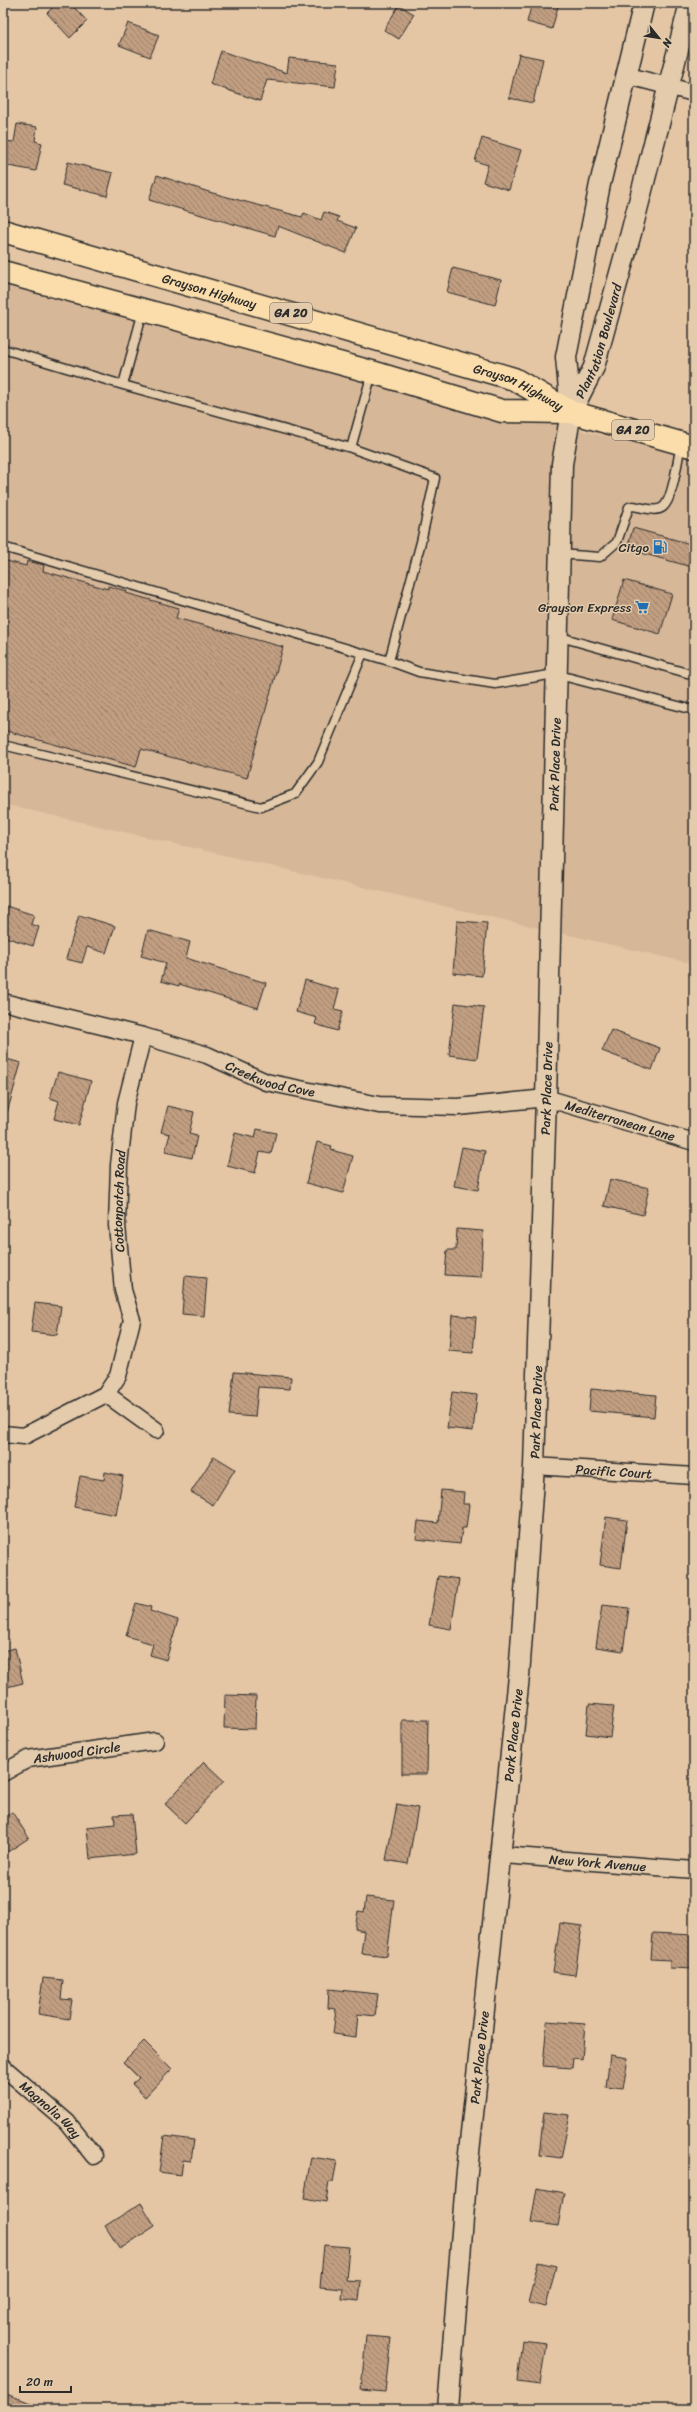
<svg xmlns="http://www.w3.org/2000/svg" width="697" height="2412" font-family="Sriracha,sans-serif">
<defs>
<pattern id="building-back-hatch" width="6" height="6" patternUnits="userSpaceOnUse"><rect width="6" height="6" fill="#c19e81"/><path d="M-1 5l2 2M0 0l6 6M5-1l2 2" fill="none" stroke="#9d816a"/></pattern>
</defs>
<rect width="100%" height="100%" fill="#e4c6a5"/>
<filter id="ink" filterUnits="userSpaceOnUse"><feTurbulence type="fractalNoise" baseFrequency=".025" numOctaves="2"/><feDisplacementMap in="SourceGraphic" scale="8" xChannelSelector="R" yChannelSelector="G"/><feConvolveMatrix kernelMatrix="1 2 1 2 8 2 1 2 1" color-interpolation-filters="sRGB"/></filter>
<g filter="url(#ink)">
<path fill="#d6b798" d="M3 258 571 428 694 458V964L3 804Z"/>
<path fill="url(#building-back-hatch)" stroke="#2b2b2b" d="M57 3H70L87 21 70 38 47 13Z
M532 3H559L552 29 527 22Z
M399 5 414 14 399 39 384 30Z
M128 23 159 35 150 57 119 45Z
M221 51 287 73 289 58 338 63 335 87 267 80 260 101 210 84Z
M519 54 543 59 533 103 509 98Z
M17 124 37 127 35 141 42 143 36 171 3 165V141L14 142Z
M482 138 521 150 509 190 483 182 488 165 475 161Z
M68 162 113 173 107 196 62 185Z
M157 175 209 192 302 217 304 213 321 220 324 212 339 217 337 221 356 228 346 253 278 226 275 236 149 200Z
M453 268 501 280 495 305 447 292Z
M633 528 694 545 688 566 627 549Z
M3 560 26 566 27 561 44 565 43 571 108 589V586L127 591 126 593 179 608 176 618 283 647 247 778 141 749 136 767 3 730Z
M624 580 672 594 660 634 612 620Z
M3 905 34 915 31 924 39 927 33 946 5 937 7 933 3 932Z
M79 915 115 926 106 953 87 947 82 963 66 959Z
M457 921 487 923 482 976 453 973Z
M148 930 190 942 186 958 266 983 258 1008 179 984V986L161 981 166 963 141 956Z
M305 980 339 990 334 1009 343 1011 337 1031 315 1024 317 1018 296 1012Z
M455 1003 484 1007 477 1059 449 1055Z
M611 1030 660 1048 652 1070 602 1051Z
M3 1058 21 1063 7 1113 3 1112Z
M58 1072 91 1081 79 1125 54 1119 59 1101 50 1098Z
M168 1106 194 1112 189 1134 197 1136 192 1158 165 1152 170 1134 161 1132Z
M257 1129 276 1133 271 1154 260 1152 255 1173 227 1166 235 1133 255 1138Z
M317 1142 332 1146 331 1150 353 1156 343 1193 306 1183Z
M462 1147 485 1151 478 1190 454 1186Z
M610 1179 649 1188 643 1215 604 1206Z
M457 1229 483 1231 481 1277 445 1275 447 1250H456Z
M185 1276 207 1278 204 1316 182 1314Z
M35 1303 61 1306 57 1335 31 1332Z
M452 1315 476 1317 473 1353 449 1351Z
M234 1372 291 1377 290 1389 258 1387 255 1417 229 1415Z
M591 1389 656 1395 654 1417 589 1411Z
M452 1392 477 1395 473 1431 447 1428Z
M214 1456 235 1469 213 1505 191 1492Z
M105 1472 123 1476 116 1515 74 1507 80 1476 104 1480Z
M441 1490 464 1492 463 1504H469L466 1528H462L460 1544 416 1539 418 1521 438 1523Z
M606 1517 627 1520 621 1568 600 1565Z
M438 1576 459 1579 451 1629 429 1625Z
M136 1603 151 1607 150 1611 178 1620 166 1660 150 1655 153 1644 126 1636Z
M602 1605 629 1608 623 1651 596 1647Z
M15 1648 23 1683 3 1688V1651Z
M225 1695 256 1696 255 1729 224 1728Z
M589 1704 614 1706 610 1737 586 1734Z
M402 1720H428L427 1774H402Z
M204 1762 224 1781 185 1823 165 1804Z
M397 1804 418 1808 408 1864 386 1860Z
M12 1812 29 1838 3 1855V1818Z
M132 1814 136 1854 90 1859 87 1827 115 1824 114 1815Z
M366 1897 394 1900 387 1956 361 1953 364 1931 355 1929 358 1911 364 1912Z
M560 1923 582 1926 575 1975 553 1972Z
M653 1933 694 1935V1969L670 1968V1960L651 1959Z
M43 1978 63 1980 61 1999 72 2000 69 2019 38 2014Z
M329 1989 378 1994 375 2016 358 2014 356 2037 333 2034 336 2009 328 2008Z
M547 2021 585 2024 582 2059 573 2058 572 2068 543 2066Z
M144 2041 172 2069 145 2097 132 2084 139 2078 123 2062Z
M610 2055 628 2058 623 2089 606 2087Z
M544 2112 570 2115 561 2158 539 2155Z
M164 2136 194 2140 191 2161 183 2160 181 2175 159 2172Z
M311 2157 337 2161 333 2182H329L326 2202 304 2198Z
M537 2188 564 2193 558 2226 531 2222Z
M141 2203 155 2226 120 2249 105 2226Z
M324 2245 349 2247 346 2280 361 2281 359 2301 342 2299 343 2289 320 2287Z
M538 2262 556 2266 546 2307 528 2303Z
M366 2336 391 2338 385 2392 361 2390Z
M522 2340 546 2343 540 2385 517 2382Z
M3 2393 43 2407 42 2409H3Z"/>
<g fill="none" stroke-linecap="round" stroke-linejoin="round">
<defs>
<path id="service" d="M143 311 123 385 351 448
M3 349 123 385
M372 373 351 448 435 478 421 542 389 661 419 672 495 684 555 674 694 710
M3 547 389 661
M559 554 600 557 617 542 629 507 633 506C641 507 656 513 663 507 673 500 678 457 681 444
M557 636 694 675
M3 745 261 807 295 794 318 762 363 653"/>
<g id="minor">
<path d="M625 75 694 93"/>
<path id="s1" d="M3 1002 143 1036 207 1055 266 1082 379 1105 458 1107 546 1098 694 1142"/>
<path d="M106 1394 156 1430"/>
<path id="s2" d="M3 1434 24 1436 106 1394 118 1376 132 1320 123 1290 117 1225 119 1165 126 1103 143 1036"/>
<path id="s3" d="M534 1466 694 1476"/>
<path id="s4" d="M3 1773 28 1759 155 1741"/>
<path id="s5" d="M502 1855 694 1870"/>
<path id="s6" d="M3 2067 67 2122 94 2156"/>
</g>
<g id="tertiary">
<path d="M571 412 566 357 600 184 644 3"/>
<path id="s7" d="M448 2409 466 2181 519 1676 534 1466 546 1098 562 464 571 412 594 367 631 233 690 3"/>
</g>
<g id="primary">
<path id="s8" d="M3 231 514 379 571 412 694 447"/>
<path d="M3 272 372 372 502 411 568 412"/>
</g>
</defs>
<use href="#service" stroke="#2b2b2b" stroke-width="11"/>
<use href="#minor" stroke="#2b2b2b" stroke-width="19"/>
<use href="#tertiary" stroke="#2b2b2b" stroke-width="23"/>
<use href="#primary" stroke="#2b2b2b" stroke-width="25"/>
<use href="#service" stroke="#e3cbab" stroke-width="8"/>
<use href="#minor" stroke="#e3cbab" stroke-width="16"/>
<use href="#tertiary" stroke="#e3cbab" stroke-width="20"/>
<use href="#primary" stroke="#faddab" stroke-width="22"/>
</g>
</g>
<defs>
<symbol id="fuel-bare" viewBox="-9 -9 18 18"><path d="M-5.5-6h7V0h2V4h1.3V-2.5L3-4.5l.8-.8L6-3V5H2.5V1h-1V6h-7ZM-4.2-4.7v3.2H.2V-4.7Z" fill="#1f6fb2" stroke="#e3cbab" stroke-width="2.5" paint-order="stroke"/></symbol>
<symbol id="supermarket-bare" viewBox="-9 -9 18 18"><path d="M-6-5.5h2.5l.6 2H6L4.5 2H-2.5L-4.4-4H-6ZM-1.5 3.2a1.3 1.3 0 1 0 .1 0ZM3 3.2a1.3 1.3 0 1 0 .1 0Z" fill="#1f6fb2" stroke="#e3cbab" stroke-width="2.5" paint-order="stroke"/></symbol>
</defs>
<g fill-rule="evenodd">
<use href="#fuel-bare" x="650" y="537" width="20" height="20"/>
<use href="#supermarket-bare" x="632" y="597" width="20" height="20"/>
</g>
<g text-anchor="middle" stroke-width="3" stroke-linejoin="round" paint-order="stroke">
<g fill="#e3cbab" stroke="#625b51" stroke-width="1">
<rect x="270" y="303" width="42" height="20" rx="3"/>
<rect x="612" y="420" width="42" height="20" rx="3"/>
</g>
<g font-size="12" font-weight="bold" fill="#2b2b2b">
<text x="291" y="317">GA 20</text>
<text x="633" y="434">GA 20</text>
</g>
<g font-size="13" fill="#2b2b2b" stroke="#e3cbab">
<text dy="5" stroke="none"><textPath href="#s8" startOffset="215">Grayson Highway</textPath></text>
<text dy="5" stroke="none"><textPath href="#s7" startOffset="2079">Plantation Boulevard</textPath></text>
<text dy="5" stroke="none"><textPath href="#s8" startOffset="539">Grayson Highway</textPath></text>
<text dy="5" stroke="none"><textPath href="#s7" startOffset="1649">Park Place Drive</textPath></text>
<text dy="5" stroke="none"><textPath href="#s1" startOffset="279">Creekwood Cove</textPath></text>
<text dy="5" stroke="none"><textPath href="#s7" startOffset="1325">Park Place Drive</textPath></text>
<text dy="5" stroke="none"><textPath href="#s1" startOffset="636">Mediterranean Lane</textPath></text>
<text dy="5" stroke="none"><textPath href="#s2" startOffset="313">Cottonpatch Road</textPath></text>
<text dy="5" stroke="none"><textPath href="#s7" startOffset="1001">Park Place Drive</textPath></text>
<text dy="5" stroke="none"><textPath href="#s3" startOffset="80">Pacific Court</textPath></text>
<text dy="5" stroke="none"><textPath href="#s7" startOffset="677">Park Place Drive</textPath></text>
<text dy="5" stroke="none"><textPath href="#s4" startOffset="78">Ashwood Circle</textPath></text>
<text dy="5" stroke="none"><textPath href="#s5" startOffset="96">New York Avenue</textPath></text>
<text dy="5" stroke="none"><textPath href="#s7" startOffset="353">Park Place Drive</textPath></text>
<text dy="5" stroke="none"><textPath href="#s6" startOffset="64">Magnolia Way</textPath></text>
</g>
<g font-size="13" fill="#2b2b2b" stroke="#e3cbab" text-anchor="end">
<text x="649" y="552">Citgo</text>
<text x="631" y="612">Grayson Express</text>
</g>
</g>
<rect width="697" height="2412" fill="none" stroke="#e3cbab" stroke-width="16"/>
<rect x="8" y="8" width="681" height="2396" fill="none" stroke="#2b2b2b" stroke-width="1.5" filter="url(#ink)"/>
<g transform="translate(659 38) rotate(120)" stroke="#e3cbab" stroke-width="3" paint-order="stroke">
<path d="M0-3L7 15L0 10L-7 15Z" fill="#2b2b2b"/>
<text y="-6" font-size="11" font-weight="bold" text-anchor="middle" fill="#2b2b2b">N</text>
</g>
<path d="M20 2386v6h51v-6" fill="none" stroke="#2b2b2b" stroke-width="2"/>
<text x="26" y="2386" font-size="12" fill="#2b2b2b" stroke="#e3cbab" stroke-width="3" paint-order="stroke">20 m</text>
</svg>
